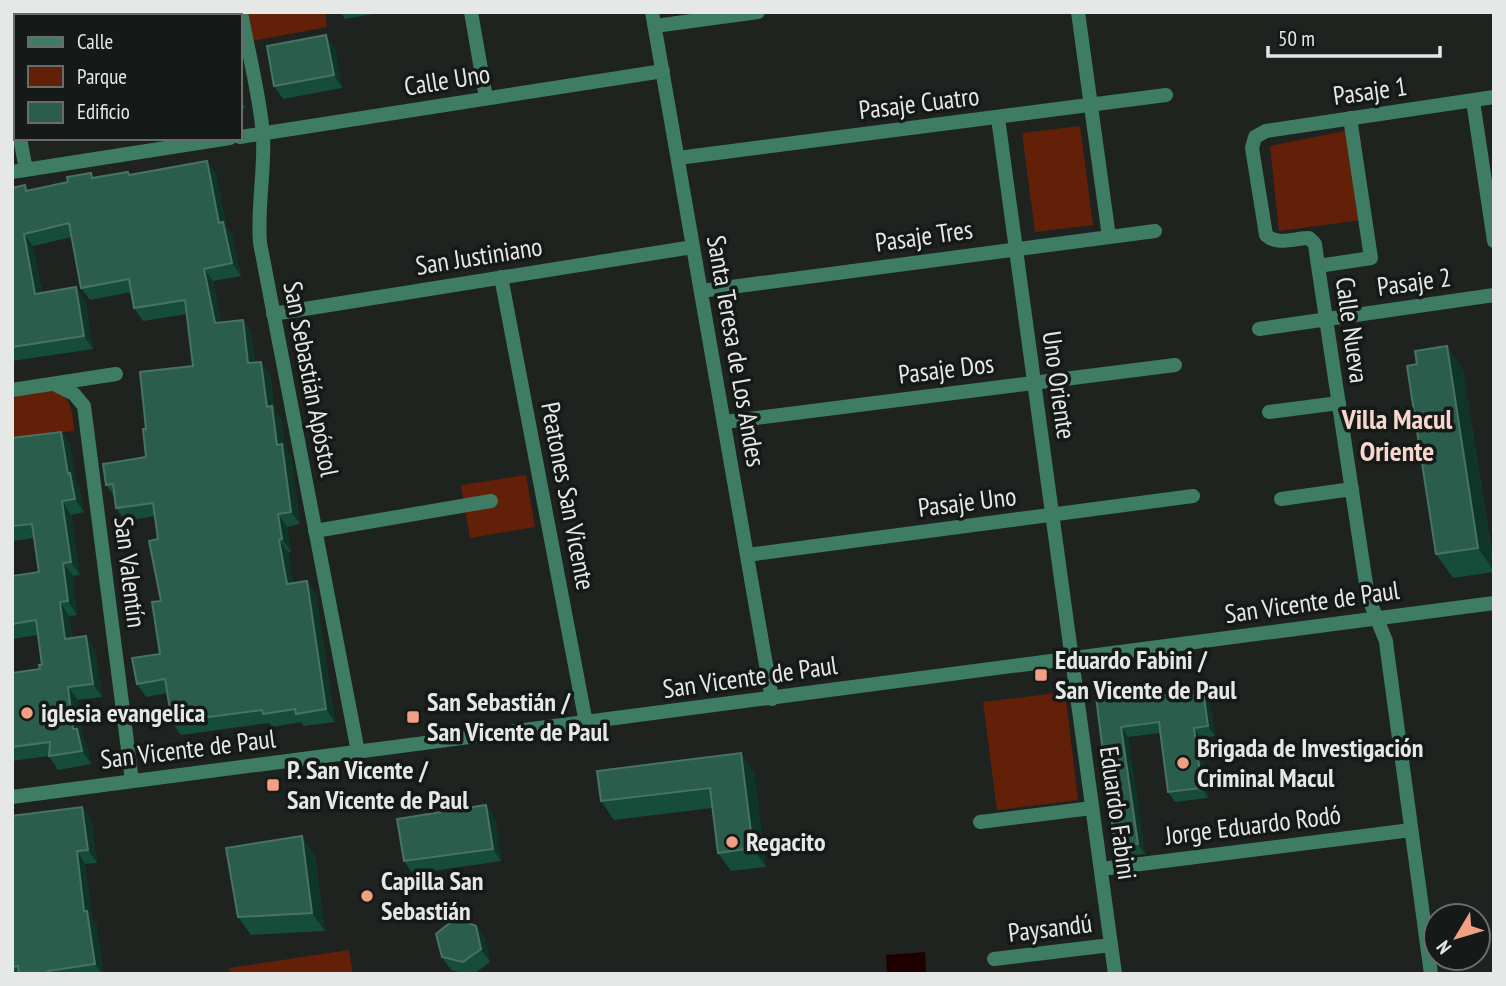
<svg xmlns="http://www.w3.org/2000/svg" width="1506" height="986" font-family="'PT Sans Narrow',sans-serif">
<rect width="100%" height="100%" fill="#1e2320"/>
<path fill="#622008" d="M167 12H325L327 27 240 43V16H168Z
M1080 126 1093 225 1035 232 1022 133Z
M1345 131 1361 220 1279 231 1270 146Z
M51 390C72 396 73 412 74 431L12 438V395Z
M526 475 535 527 470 538 461 485Z
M1065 692 1078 800 997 810 983 702Z
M349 950 353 974H230L229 968Z"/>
<path fill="#1e0000" d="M925 952 926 974H887L886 955Z"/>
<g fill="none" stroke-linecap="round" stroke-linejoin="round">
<path stroke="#3e7d63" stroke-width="14" d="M241 12C248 51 260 96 263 135 265 171 257 207 260 243L358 752
M471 12 486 98
M652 12 772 699
M1078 12 1109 237
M655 26 758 12
M12 94 16 113
M1473 101 1494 241
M998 118 1115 974
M1350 118 1371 258 1318 266 1368 597 1386 641 1387 650 1431 974
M240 137 663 71
M20 138 26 170
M678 158 1166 95
M12 172 230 138
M1318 266 1315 244 1309 238C1295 238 1277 246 1266 235L1252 148 1255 137 1266 131 1494 97
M501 277 586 723
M701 291 1155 231
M273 314 693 247
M1259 329 1494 295
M54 384 74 394 84 406 132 781
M12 390 116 374
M1269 412 1339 403
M724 422 1175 365
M1281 499 1352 489
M315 531 491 501
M747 555 1193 496
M980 822 1092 808
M1101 869 1411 830
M994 959 1111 945"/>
<path stroke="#3e7d63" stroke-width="14" d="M12 797 1494 603"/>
</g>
<path fill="#154c3a" d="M340 12H384L345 19Z
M335 48 342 88 283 99 274 86Z
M240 77 245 108 240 109Z
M128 172 130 175 216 173 226 226 232 235 241 276 213 281 221 322 243 320 251 332 255 363 270 375 275 411 281 419 285 448 291 457 300 524 287 527 291 552H288L293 583 316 594 335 722 304 726 301 722 272 727 269 723 181 735 172 722 167 693 146 697 137 684 160 654 161 601 158 539 155 516 125 521 116 508 115 497 106 485 146 457V429L193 366 187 314 143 321 134 308 132 292 90 300 81 288 72 237 33 246 42 293 85 300 93 349 12 361V188L25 185 29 191Z
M1447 346 1463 370 1494 567V572L1453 578 1436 554 1417 364Z
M61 432 70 445 76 483 79 487 84 512 71 515 80 575 73 576 77 615 69 616 72 638 95 649 102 697 78 700 82 736 86 742 91 764 58 770 49 756 12 761V673L40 669 42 665 38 635 12 639V576L39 572 34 538 12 541V438Z
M1116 688 1123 698V701L1203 690 1210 700 1215 736 1201 738 1208 798 1175 802 1168 792 1160 733 1128 737 1145 854 1122 857 1115 847Z
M741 753 754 772 766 867 731 871 718 853 712 808 614 820 601 801Z
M82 807 91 819 97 863 85 864 92 918 96 923 103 974H12V816Z
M495 818 501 861 413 874 404 861Z
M315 855 325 931 251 935 238 917Z
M476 926 485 938 490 962 474 974H467L451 970 442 957Z"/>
<path fill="#0f3428" d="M61 12H67L68 16H61Z
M144 12H151V16H145Z
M326 35 335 48 342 88 334 75Z
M240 77 245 108 240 100Z
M207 161 216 173 226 226 232 235 241 276 232 263 219 223Z
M24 234 33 246 44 306 35 294Z
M204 269 213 281 224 336 215 323Z
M76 287 85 300 93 349 84 336Z
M243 320 251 332 257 376 248 363Z
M1447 346 1463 370 1494 571 1478 548Z
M261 362 270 375 275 411 281 419 285 448 291 457 300 524 291 512 277 445 267 407Z
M61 432 70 445 76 483 79 487 84 512 75 499 68 474Z
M62 501 71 515 80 575 71 562Z
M278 514 287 527 291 552 282 539Z
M279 540 288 552 296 597 287 584Z
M63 563 73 576 77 615 68 601Z
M307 581 316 594 335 722 326 709Z
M60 602 69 616 74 652 65 639Z
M86 636 95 649 102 697 93 684Z
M68 687 78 700 82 736 86 742 91 764 82 751 73 729Z
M1116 688 1123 698 1125 711 1118 701Z
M1203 690 1210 700 1215 736 1208 726Z
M1121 727 1128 737 1145 854 1138 844Z
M1194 728 1201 738 1208 798 1202 788Z
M741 753 754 772 766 867 753 848Z
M486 805 495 818 501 861 493 849Z
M82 807 91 819 97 863 88 850Z
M302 836 315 855 325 931 312 913Z
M77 851 85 864 92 918 96 923 103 974H102L95 964 84 911Z
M476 926 485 938 490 962 481 949Z"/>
<path fill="#2b5d4c" stroke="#487264" stroke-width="2" d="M20 12H61V16H21Z
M103 12H144L145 16H103Z
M326 35 334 75 274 86 267 46Z
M207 161 219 223 223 222 232 263 204 269 215 323 243 320 248 363 261 362 267 407 272 406 277 445 282 444 291 512 278 514 282 539 279 540 287 584 307 581 326 709 296 714 295 709 263 714 262 710 172 722 165 679 137 684 132 658 160 654 152 602 161 601 149 541 158 539 153 503 116 508 113 484 106 485 103 464 146 457 143 429H146L140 372 193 366 185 300 134 308 129 279 81 288 69 223 24 234 35 294 76 287 84 336 12 347V188L25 185 26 191 68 182 67 177 91 173 92 178 128 172 129 175Z
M1447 346 1478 548 1436 554 1407 366 1417 364 1415 351Z
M61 432 68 474 70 473 75 499 62 501 71 562 63 563 68 601 60 602 65 639 86 636 93 684 68 687 73 729H77L82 751 49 756 50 742 12 747V673L40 669 39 665H42L36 620 12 624V576L39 572 32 524 12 526V438Z
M1116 688 1118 701 1203 690 1208 726 1194 728 1202 788 1168 792 1159 722 1121 727 1138 844 1115 847 1095 689Z
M741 753 753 848 718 853 710 788 601 801 597 771Z
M486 805 493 849 404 861 397 819Z
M82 807 88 850 77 851 84 911H87L95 964 48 971V974H19L18 966 12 967V816Z
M302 836 312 913 238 917 226 848Z
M456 918 476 926 481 949 463 962 442 957 436 934Z"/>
<g fill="#f39f84" stroke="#151917" stroke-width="2.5">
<rect x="1034" y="668" width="14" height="14" rx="3.5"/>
<circle cx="27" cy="713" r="7"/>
<rect x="406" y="710" width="14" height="14" rx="3.5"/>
<circle cx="1183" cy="763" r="7"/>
<rect x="266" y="778" width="14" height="14" rx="3.5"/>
<circle cx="732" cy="842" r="7"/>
<circle cx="367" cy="896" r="7"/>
</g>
<g text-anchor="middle" stroke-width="7" stroke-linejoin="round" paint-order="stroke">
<g font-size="26" fill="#e5e8e6" stroke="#151917">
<text transform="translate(447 80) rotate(-9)" y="9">Calle Uno</text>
<text transform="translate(1370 91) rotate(-8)" y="9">Pasaje 1</text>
<text transform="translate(919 103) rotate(-7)" y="9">Pasaje Cuatro</text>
<text transform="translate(924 236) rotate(-8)" y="9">Pasaje Tres</text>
<text transform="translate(479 256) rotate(-9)" y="9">San Justiniano</text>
<text transform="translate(1414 282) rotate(-8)" y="9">Pasaje 2</text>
<text transform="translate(1352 330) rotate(82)" y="9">Calle Nueva</text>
<text transform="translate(736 351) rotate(80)" y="9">Santa Teresa de Los Andes</text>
<text transform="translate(946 369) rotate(-7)" y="9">Pasaje Dos</text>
<text transform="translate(311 379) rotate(79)" y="9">San Sebastián Apóstol</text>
<text transform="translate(1059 385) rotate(82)" y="9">Uno Oriente</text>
<text transform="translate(568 496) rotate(79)" y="9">Peatones San Vicente</text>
<text transform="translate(967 502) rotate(-7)" y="9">Pasaje Uno</text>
<text transform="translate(130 572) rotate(83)" y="9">San Valentín</text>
<text transform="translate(1312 602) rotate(-8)" y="9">San Vicente de Paul</text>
<text transform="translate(750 677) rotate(-8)" y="9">San Vicente de Paul</text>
<text transform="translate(188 749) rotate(-7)" y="9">San Vicente de Paul</text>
<text transform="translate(1118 813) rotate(82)" y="9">Eduardo Fabini</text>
<text transform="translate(1253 825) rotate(-7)" y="9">Jorge Eduardo Rodó</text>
<text transform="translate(1050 928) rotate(-7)" y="9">Paysandú</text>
</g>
<g font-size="26" font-weight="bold" fill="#e5e8e6" stroke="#151917" text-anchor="start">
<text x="1055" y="669">Eduardo Fabini /<tspan x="1055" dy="30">San Vicente de Paul</tspan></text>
<text x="427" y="711">San Sebastián /<tspan x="427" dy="30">San Vicente de Paul</tspan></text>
<text x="41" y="722">iglesia evangelica</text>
<text x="1197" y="757">Brigada de Investigación<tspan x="1197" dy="30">Criminal Macul</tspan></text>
<text x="287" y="779">P. San Vicente /<tspan x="287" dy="30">San Vicente de Paul</tspan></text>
<text x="746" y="851">Regacito</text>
<text x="381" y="890">Capilla San<tspan x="381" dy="30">Sebastián</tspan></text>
</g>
<g font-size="28" font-weight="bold" fill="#f8d7cc" stroke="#151917">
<text x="1397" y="429">Villa Macul<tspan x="1397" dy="32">Oriente</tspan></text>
</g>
</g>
<rect width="1506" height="986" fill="none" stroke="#e5e8e6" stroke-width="28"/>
<rect x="14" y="14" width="228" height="126" fill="#151917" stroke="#686c6a" stroke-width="2"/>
<rect x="28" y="37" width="35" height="10" fill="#3e7d63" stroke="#686c6a" stroke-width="2"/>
<text x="77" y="49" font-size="21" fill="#e5e8e6">Calle</text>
<rect x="28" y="66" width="35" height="21" fill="#622008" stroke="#686c6a" stroke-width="2"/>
<text x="77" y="84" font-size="21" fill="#e5e8e6">Parque</text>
<rect x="28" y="102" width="35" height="21" fill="#2b5d4c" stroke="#686c6a" stroke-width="2"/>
<text x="77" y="119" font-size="21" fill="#e5e8e6">Edificio</text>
<g transform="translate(1457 937) rotate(232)"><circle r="33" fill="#151917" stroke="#686c6a" stroke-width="2"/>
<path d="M0-5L12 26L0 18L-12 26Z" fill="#f39f84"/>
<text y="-10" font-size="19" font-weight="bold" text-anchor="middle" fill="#e5e8e6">N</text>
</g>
<path d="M1268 46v10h172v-10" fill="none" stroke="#e5e8e6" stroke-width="3.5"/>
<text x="1278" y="46" font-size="21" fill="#e5e8e6" stroke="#151917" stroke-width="5" paint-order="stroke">50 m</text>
</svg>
